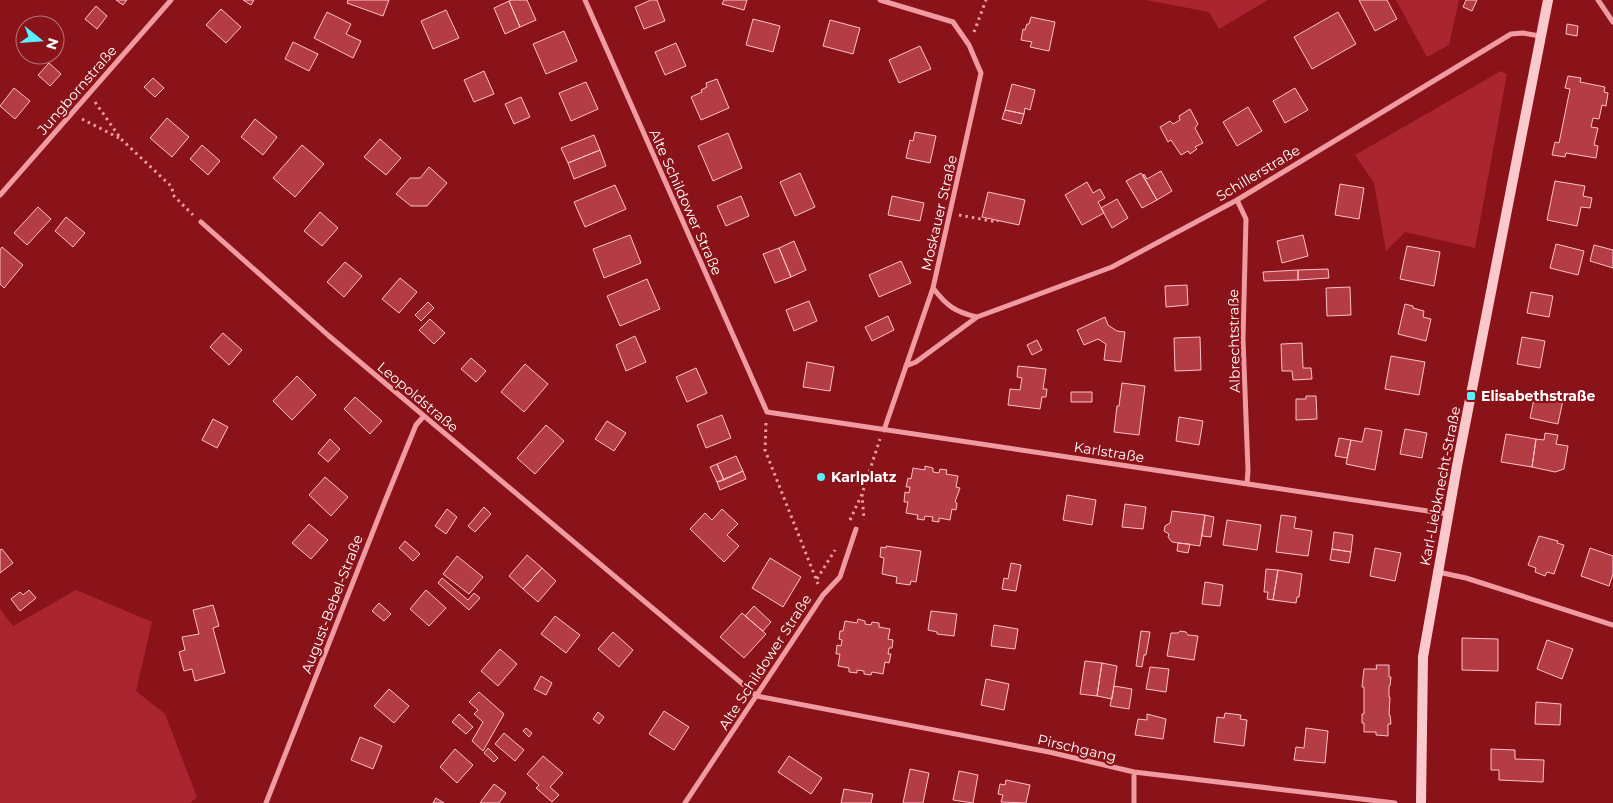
<svg xmlns="http://www.w3.org/2000/svg" width="1613" height="803" font-family="Montserrat,sans-serif">
<rect width="100%" height="100%" fill="#8a131a"/>
<path fill="#aa252f" d="M1146 0H1268L1219 29 1209 12Z
M1396 0H1459L1449 45 1427 57Z
M1501 71 1507 74 1475 248 1405 232 1386 251 1374 183 1355 155Z
M76 590 152 622 136 691 165 714 197 797 190 803H0V609L13 626Z"/>
<path fill="#b43c44" stroke="#fcc1c6" d="M116 0H127L123 5Z
M243 0H254L251 5Z
M348 0H389L383 16 347 3Z
M512 0H527L536 20 520 27 509 1Z
M651 0H657L665 21 644 29 635 7Z
M724 0H747L744 10 722 4Z
M1359 0H1387L1397 19 1375 31Z
M1466 0H1477L1472 11 1463 7Z
M509 1 520 27 505 34 494 8Z
M96 6 107 16 97 29 85 19Z
M221 9 241 27 226 43 206 25Z
M446 10 459 38 433 49 421 21Z
M327 12 351 24 346 34 361 41 353 58 314 38Z
M1338 12 1356 44 1312 69 1294 37Z
M1031 17 1055 22 1049 51 1030 47 1032 42 1021 40 1023 29 1025 30 1027 24H1029Z
M753 19 780 26 773 52 746 45Z
M830 20 860 28 853 54 823 46Z
M1567 24 1578 26 1577 36 1566 34Z
M564 31 577 61 546 74 533 44Z
M293 42 318 54 309 71 285 59Z
M676 43 686 66 665 75 655 52Z
M920 46 931 69 899 83 889 60Z
M49 63 61 74 50 86 38 75Z
M484 71 494 94 474 102 464 80Z
M1568 76 1581 78 1580 82 1605 87 1604 92 1608 93 1606 106 1602 105 1599 119 1593 118 1591 127 1598 128 1594 145 1598 146 1596 158 1566 153 1565 157 1552 155 1555 142 1559 143 1570 89 1565 88Z
M153 78 164 88 155 97 144 87Z
M717 79 729 108 701 120 691 97 702 92 701 90 707 87 706 83Z
M586 82 598 109 571 121 559 93Z
M1012 84 1035 90 1030 110 1025 108 1024 114 1005 110Z
M14 88 30 101 15 119 0 106Z
M1295 88 1308 110 1285 123 1273 101Z
M521 97 530 117 514 124 505 104Z
M1248 107 1262 131 1237 146 1223 122Z
M1190 109 1198 124 1195 128 1203 143 1195 147 1197 149 1190 154 1188 151 1181 155 1171 140 1168 142 1160 127 1170 121 1173 124 1180 120 1179 116Z
M1005 110 1024 114 1021 124 1002 119Z
M167 118 189 137 172 157 150 138Z
M255 119 277 137 263 155 241 137Z
M915 132 936 136 930 163 906 158 910 140 913 141Z
M728 133 742 168 713 181 698 146Z
M594 135 600 150 568 163 561 148Z
M380 139 401 158 386 175 364 157Z
M202 145 220 161 208 175 190 159Z
M302 145 324 164 295 197 273 178Z
M600 150 606 166 574 179 568 163Z
M429 167 447 183 427 206H411L396 194 410 178H420Z
M1161 171 1172 191 1157 200 1143 175 1144 174 1147 179Z
M800 173 815 207 795 216 780 182Z
M1141 173 1157 200 1142 208 1126 181Z
M1555 181 1585 186 1583 196 1592 198 1590 208 1581 207 1577 226 1547 220Z
M1087 182 1093 193 1100 189 1105 198 1098 202 1104 213 1082 225 1065 195Z
M1340 184 1364 188 1359 219 1335 215Z
M615 185 626 209 585 227 574 202Z
M988 192 1025 200 1019 225 982 217Z
M741 196 749 216 726 226 717 206Z
M892 196 924 203 920 221 888 215Z
M1117 199 1128 218 1112 228 1101 208Z
M38 207 51 219 27 245 14 233Z
M320 212 338 228 322 246 304 231Z
M66 217 85 233 73 247 55 231Z
M630 235 641 263 604 278 593 249Z
M1303 235 1308 256 1282 263 1277 241Z
M794 241 806 270 791 277 779 248Z
M1556 244 1584 251 1578 275 1550 268Z
M1594 245 1613 250V268L1590 261Z
M1407 246 1440 252 1434 286 1400 279Z
M2 247 23 265 4 288 0 284V250Z
M779 248 791 277 775 283 763 254Z
M901 261 911 283 879 297 869 275Z
M345 262 362 276 344 297 327 282Z
M1328 269 1329 278 1298 280V270Z
M1298 270V280L1264 281 1263 272Z
M400 278 417 292 399 313 382 299Z
M647 279 660 309 620 326 607 296Z
M1187 285 1188 305 1166 307 1165 286Z
M1350 287 1351 315 1327 316 1326 288Z
M1531 292 1553 296 1549 317 1527 313Z
M809 301 817 321 794 331 786 310Z
M428 302 434 308 421 321 415 315Z
M1405 304 1413 306V308L1424 311 1423 317 1431 319 1426 341 1398 334Z
M888 316 894 330 872 341 865 327Z
M1105 317 1108 325 1117 331 1125 332 1121 362 1104 360 1106 344 1098 339 1084 345 1077 330Z
M430 319 445 333 434 344 419 330Z
M223 333 242 350 229 365 210 347Z
M635 336 646 362 626 371 616 345Z
M1200 337 1201 370 1175 371 1174 338Z
M1522 337 1545 341 1540 368 1517 364Z
M1037 340 1042 350 1032 355 1027 345Z
M1302 343 1303 368H1311L1312 379 1293 380 1292 371H1282L1281 344Z
M1391 356 1425 362 1419 395 1385 389Z
M471 358 486 371 476 382 461 369Z
M807 362 834 367 830 391 803 387Z
M525 364 548 384 524 412 501 392Z
M1018 366 1046 369 1043 389H1047L1046 397H1042L1040 409 1008 405 1010 389 1020 390 1022 378 1017 377Z
M696 368 707 393 687 402 676 377Z
M297 376 316 395 292 420 273 401Z
M1122 383 1145 386 1139 435 1114 432 1117 406H1119Z
M1071 392H1092V402H1071Z
M1535 394 1563 400 1558 424 1530 418Z
M1306 396H1316L1317 419 1296 420V399H1306Z
M355 397 382 421 370 434 344 409Z
M722 415 731 438 706 448 697 425Z
M1179 417 1203 421 1199 445 1176 441Z
M213 419 228 427 217 448 202 440Z
M607 421 626 433 614 451 595 439Z
M546 425 564 441 535 474 517 458Z
M1365 428 1382 431 1375 470 1346 464 1351 440 1362 442Z
M1405 429 1427 433 1422 458 1400 454Z
M1545 433 1558 435 1556 444 1568 446 1564 469 1555 472 1532 467 1536 439 1544 440Z
M1506 434 1536 439 1532 467 1501 462Z
M1339 438 1351 440 1347 458 1335 456Z
M330 439 340 449 328 462 318 453Z
M736 456 743 471 724 480 717 464Z
M717 464 724 480 717 482 710 467Z
M925 466 933 468V472L939 473 940 469 947 470 946 474 958 476 956 487 960 488 955 502 957 503 956 510 952 509 950 520 939 518V522L932 521 933 517 925 516 924 520 917 519 918 515 906 513 908 502H904L905 492 909 493 910 487H906L908 478 911 479 913 468 925 470Z
M743 471 746 479 720 490 717 482Z
M325 477 348 497 331 516 309 495Z
M1067 495 1096 500 1092 525 1063 520Z
M1125 504 1146 507 1143 529 1122 527Z
M484 507 491 514 475 532 468 526Z
M447 509 457 517 446 534 435 526Z
M722 509 738 524 727 535 739 546 724 562 690 529 705 513 712 520Z
M1172 511 1205 515 1200 546 1172 542 1168 537 1169 534 1164 531 1165 526 1170 523Z
M1205 515 1214 517 1211 537 1202 536Z
M1281 515 1296 517 1294 528 1312 531 1308 556 1276 552Z
M1227 520 1261 525 1257 550 1223 545Z
M309 524 328 540 311 559 292 543Z
M1334 532 1353 535 1351 552 1332 549Z
M1539 536 1558 541 1557 543 1564 545 1554 574 1547 572 1545 576 1535 572 1536 568 1528 565Z
M405 541 420 554 413 561 399 548Z
M1178 543 1190 544 1188 553 1177 551Z
M886 546 921 551 916 582 911 581 910 585 896 583 897 577 882 574 884 558 880 557 881 547 886 548Z
M1375 548 1401 553 1395 581 1370 576Z
M1590 548 1613 556V574L1609 586 1581 576Z
M2 549 13 563 0 573V550Z
M1332 549 1351 552 1349 563 1330 560Z
M527 555 542 568 523 589 509 576Z
M457 556 483 577 469 594 443 574Z
M770 558 801 577 783 607 752 588Z
M1011 563 1021 565 1016 591 1002 589 1004 578 1008 579Z
M542 568 556 581 538 602 523 589Z
M1266 569 1278 570 1273 600 1267 599 1268 592H1264Z
M1278 570 1302 574 1299 597H1297L1296 603 1273 600Z
M442 578 468 600 474 593 480 598 469 610 438 583Z
M1205 582 1223 585 1220 606 1202 604Z
M29 590 36 598 20 611 11 599 20 592 23 595Z
M426 590 446 608 429 626 410 609Z
M379 603 391 614 384 621 372 611Z
M213 605 219 626 213 628 225 673 195 681 192 669 184 671 179 652 185 650 182 637 199 634 193 610Z
M754 606 771 622 763 631 745 616Z
M931 611 957 614 954 636 937 634V632L928 630Z
M742 613 766 634 744 658 720 637Z
M555 616 580 635 566 653 541 634Z
M858 619 865 621V624L871 625 872 622 879 623V627L890 629 888 639 893 640 892 648H889L888 654H891L889 663 885 662 883 674 872 672 871 675 864 674V671L857 670V673L849 672V668L838 666 840 654H836L837 645 841 646 842 640 839 639 840 631H843L845 621 857 623Z
M994 625 1018 629 1015 649 991 646Z
M1141 631 1150 632 1146 655H1144L1142 667 1136 666Z
M1180 631 1186 632 1188 635 1198 636 1194 660 1167 656 1171 633H1178Z
M613 632 633 650 619 667 598 649Z
M1462 638 1498 639V671L1462 670Z
M1547 640 1573 649 1562 679 1537 669Z
M500 649 517 664 498 686 481 671Z
M1085 661 1102 663 1097 696 1080 694Z
M1102 663 1117 666 1112 699 1097 696Z
M1376 665H1389V677H1391L1390 686H1389V697H1390L1389 715H1390L1391 724H1388V736L1376 735V732H1364V723H1362V714H1364V687H1362L1364 669H1377Z
M1150 667 1169 669 1166 692 1146 689Z
M541 676 552 683 546 695 534 689Z
M986 679 1009 684 1004 710 981 705Z
M1114 686 1132 689 1129 709 1110 706Z
M389 689 409 706 394 723 374 706Z
M479 692 504 714 483 751 472 741 483 722 474 714 478 710 469 702Z
M1536 702 1561 704 1560 725 1535 724Z
M664 711 689 727 674 750 649 734Z
M598 712 604 717 599 724 593 719Z
M1225 713 1241 715 1240 719 1247 720 1244 746 1214 742 1217 717 1224 718Z
M459 714 473 727 466 734 452 722Z
M1147 714 1166 719 1163 739 1135 735 1138 719 1147 720Z
M526 728 532 733 529 737 523 731Z
M1306 728 1328 731 1325 763 1294 760 1296 747 1304 748Z
M504 733 524 750 515 761 495 744Z
M360 737 382 746 373 769 351 760Z
M488 748 498 758 494 762 484 753Z
M455 749 473 765 457 783 440 767Z
M1491 749 1515 750V759L1544 760 1543 782 1499 780V770H1491Z
M543 756 563 773 550 787 559 795 552 802 536 788 539 785 527 774Z
M789 756 822 778 811 794 778 772Z
M910 769 929 773 923 803H903Z
M959 771 978 775 973 803 953 800Z
M1006 780 1030 785 1026 803 1001 802 1003 795 998 794 1000 784 1005 785Z
M494 784 506 793 499 803H480Z
M844 789 873 794 871 803H841Z
M436 798 444 803H433Z"/>
<g fill="none" stroke-linecap="round" stroke-linejoin="round">
<path stroke="#f09ba1" stroke-width="3" stroke-dasharray="2.5 4" stroke-linecap="butt" d="M974 32 986 0
M95 102 121 139 172 187 173 195 193 215
M82 119 121 139
M959 215 997 222 998 220
M766 423 765 450 818 584
M862 494 864 520
M850 520 862 494 880 439
M817 579 835 550"/>
<path stroke="#f09ba1" stroke-width="5" d="M585 0 767 412 1448 514
M880 0 953 22 969 45 981 73 933 288 884 430
M1598 0 1613 22
M0 195 171 0
M1237 200 1246 219 1243 339 1248 470 1247 484
M201 222 329 336 757 696 1049 752 1134 772 1395 803
M933 288C947 306 955 312 977 317
M906 366 916 362 977 317 1112 267 1237 200 1511 34 1523 33 1540 36
M1438 572 1466 578 1613 625
M266 803 385 501 416 425 424 416
M685 803 823 595 840 577 856 529
M1134 803V772"/>
<path stroke="#fbc9cb" stroke-width="10" d="M1421 803 1423 657 1457 466 1548 0"/>
</g>
<g fill="#5af0ff" stroke="#8a131a" stroke-width="2">
<rect x="1466" y="391" width="10" height="10" rx="2.5"/>
<circle cx="821" cy="477" r="5"/>
</g>
<g text-anchor="middle" stroke-width="4.5" stroke-linejoin="round" paint-order="stroke">
<g font-size="14" fill="#fff" stroke="#8a131a">
<text transform="translate(77 90) rotate(-49)" y="5">Jungbornstraße</text>
<text transform="translate(1258 173) rotate(-31)" y="5">Schillerstraße</text>
<text transform="translate(686 202) rotate(66)" y="5">Alte Schildower Straße</text>
<text transform="translate(939 213) rotate(-77)" y="5">Moskauer Straße</text>
<text transform="translate(1234 341) rotate(-91)" y="5">Albrechtstraße</text>
<text transform="translate(418 397) rotate(40)" y="5">Leopoldstraße</text>
<text transform="translate(1109 452) rotate(9)" y="5">Karlstraße</text>
<text transform="translate(1440 486) rotate(-79)" y="5">Karl-Liebknecht-Straße</text>
<text transform="translate(332 604) rotate(-69)" y="5">August-Bebel-Straße</text>
<text transform="translate(765 662) rotate(-57)" y="5">Alte Schildower Straße</text>
<text transform="translate(1077 748) rotate(13)" y="5">Pirschgang</text>
</g>
<g font-size="14" font-weight="bold" fill="#fff" stroke="#8a131a" text-anchor="start">
<text x="1481" y="401">Elisabethstraße</text>
<text x="831" y="482">Karlplatz</text>
</g>
</g>
<g transform="translate(40 40) rotate(107)"><circle r="24" fill="#8a131a" stroke="#b97176"/>
<path d="M0-4L9 19L0 12L-9 19Z" fill="#5af0ff"/>
<text y="-8" font-size="14" font-weight="bold" text-anchor="middle" fill="#ffffff">N</text>
</g>
</svg>
